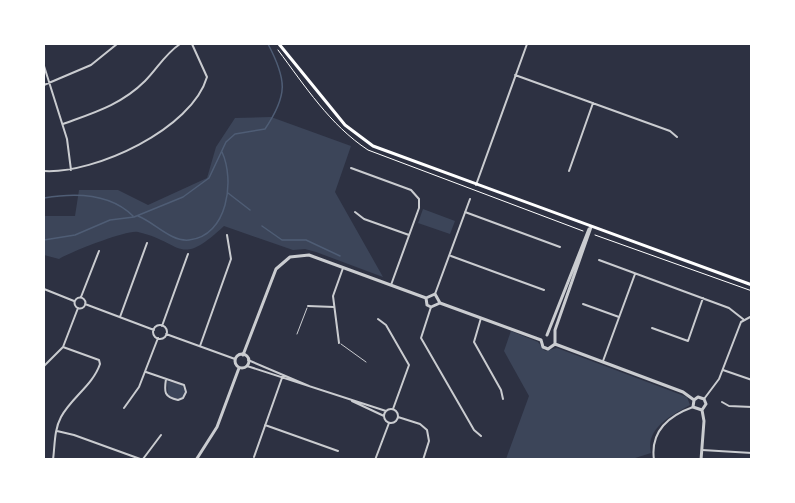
<svg xmlns="http://www.w3.org/2000/svg" width="795" height="503" font-family="'Golos Text',sans-serif">
<rect width="100%" height="100%" fill="#2d3142"/>
<path fill="#3c4559" d="M271 117 351 146 335 192 383 277 316 252 305 249 293 250 224 226C178 269 183 242 138 232 128 229 68 253 59 259L44 255V216H75L79 190H118L148 205 207 178 216 147 235 118Z
M423 209 455 221 450 234 418 223Z
M511 331 538 342 545 351 557 348 687 397 690 405C672 415 645 428 651 453L632 459H506L529 396 504 351Z
M167 381 182 385 185 391 184 396 178 399 168 396Z"/>
<g fill="none" stroke-linecap="round" stroke-linejoin="round">
<path stroke="#4f5d75" stroke-width="1.5" d="M228 193 250 210
M44 198C73 193 110 193 133 216
M138 216C154 222 171 242 189 240 228 236 235 180 222 152
M262 226 282 240H306L340 256
M44 240 75 235 110 220 134 217 183 197 209 178 226 142 235 134 265 129C288 95 287 80 268 44"/>
<path stroke="#fff" stroke-width="1" d="M278 50C305 86 330 125 368 150L583 231
M595 235 752 291"/>
<path stroke="#caccd0" stroke-width="1" d="M297 334 307 308
M341 344 366 362"/>
<path stroke="#caccd0" stroke-width="2" d="M44 66 67 139 71 170
M515 75 670 131 677 137
M44 85 91 65 117 44
M63 124C93 113 121 105 145 81 157 69 165 54 180 44
M351 168 411 190 419 199V208L391 285
M44 171C95 174 192 129 207 77L192 44
M569 171 593 103
M476 185 527 44
M355 212 364 219 409 235
M465 212 560 247
M451 256 544 290
M599 260 729 308 743 319
M44 289 74 301
M435 294 470 199
M81 297 99 251
M74.5 303a5.5 5.5 0 1 1 11 0a5.5 5.5 0 1 1-11 0Z
M85 304 154 330
M583 304 619 317
M308 306 334 307
M431 307 421 338 474 430 481 436
M120 317 147 243
M481 318 474 342 501 390 503 399
M378 319 386 325 409 365 393 409
M153 332a7 7 0 1 1 14 0a7 7 0 1 1-14 0Z
M162 326 188 254
M652 328 688 341 703 298
M166 334 235 359
M339 343 333 296 343 268
M200 346 231 259 227 235
M248 360 309 386
M603 361 635 274
M44 366 63 347 78 308
M247 366 386 411
M723 370 752 380
M146 372 184 385 186 392 183 398 178 400C164 397 164 392 166 379
M704 399 719 379 741 322 752 316
M352 401 384 416
M722 402 729 406 752 407
M124 408 139 387 158 338
M384 416a7 7 0 1 1 14 0a7 7 0 1 1-14 0Z
M398 417 420 424 427 430 429 441 423 460
M265 425 338 451
M57 431 74 435 143 460
M702 450 752 453
M254 457 283 375
M143 459 161 435
M53 460C55 445 54 430 61 417 71 398 93 385 100 364L99 360 63 347
M375 460 389 423
M654 460C650 432 668 416 693 407"/>
<path stroke="#caccd0" stroke-width="3" d="M426 298 427 305 431 307 440 303
M426 298 435 294 440 303
M440 303 541 340
M547 335 589 229
M541 340 543 347 548 349 555 344
M555 344 683 392 694 400
M555 344V330L591 227
M235 361a7 7 0 1 1 14 0a7 7 0 1 1-14 0Z
M243 355 276 269 290 257 309 255 426 298
M694 400 698 397 704 399 706 404 702 410
M694 400 693 407 702 410
M196 460 217 427 239 368
M701 460 704 421 702 410"/>
<path stroke="#fff" stroke-width="3" d="M279 44 345 125 373 146 752 285"/>
</g>
<rect width="795" height="503" fill="none" stroke="#ffffff" stroke-width="90"/>
</svg>
